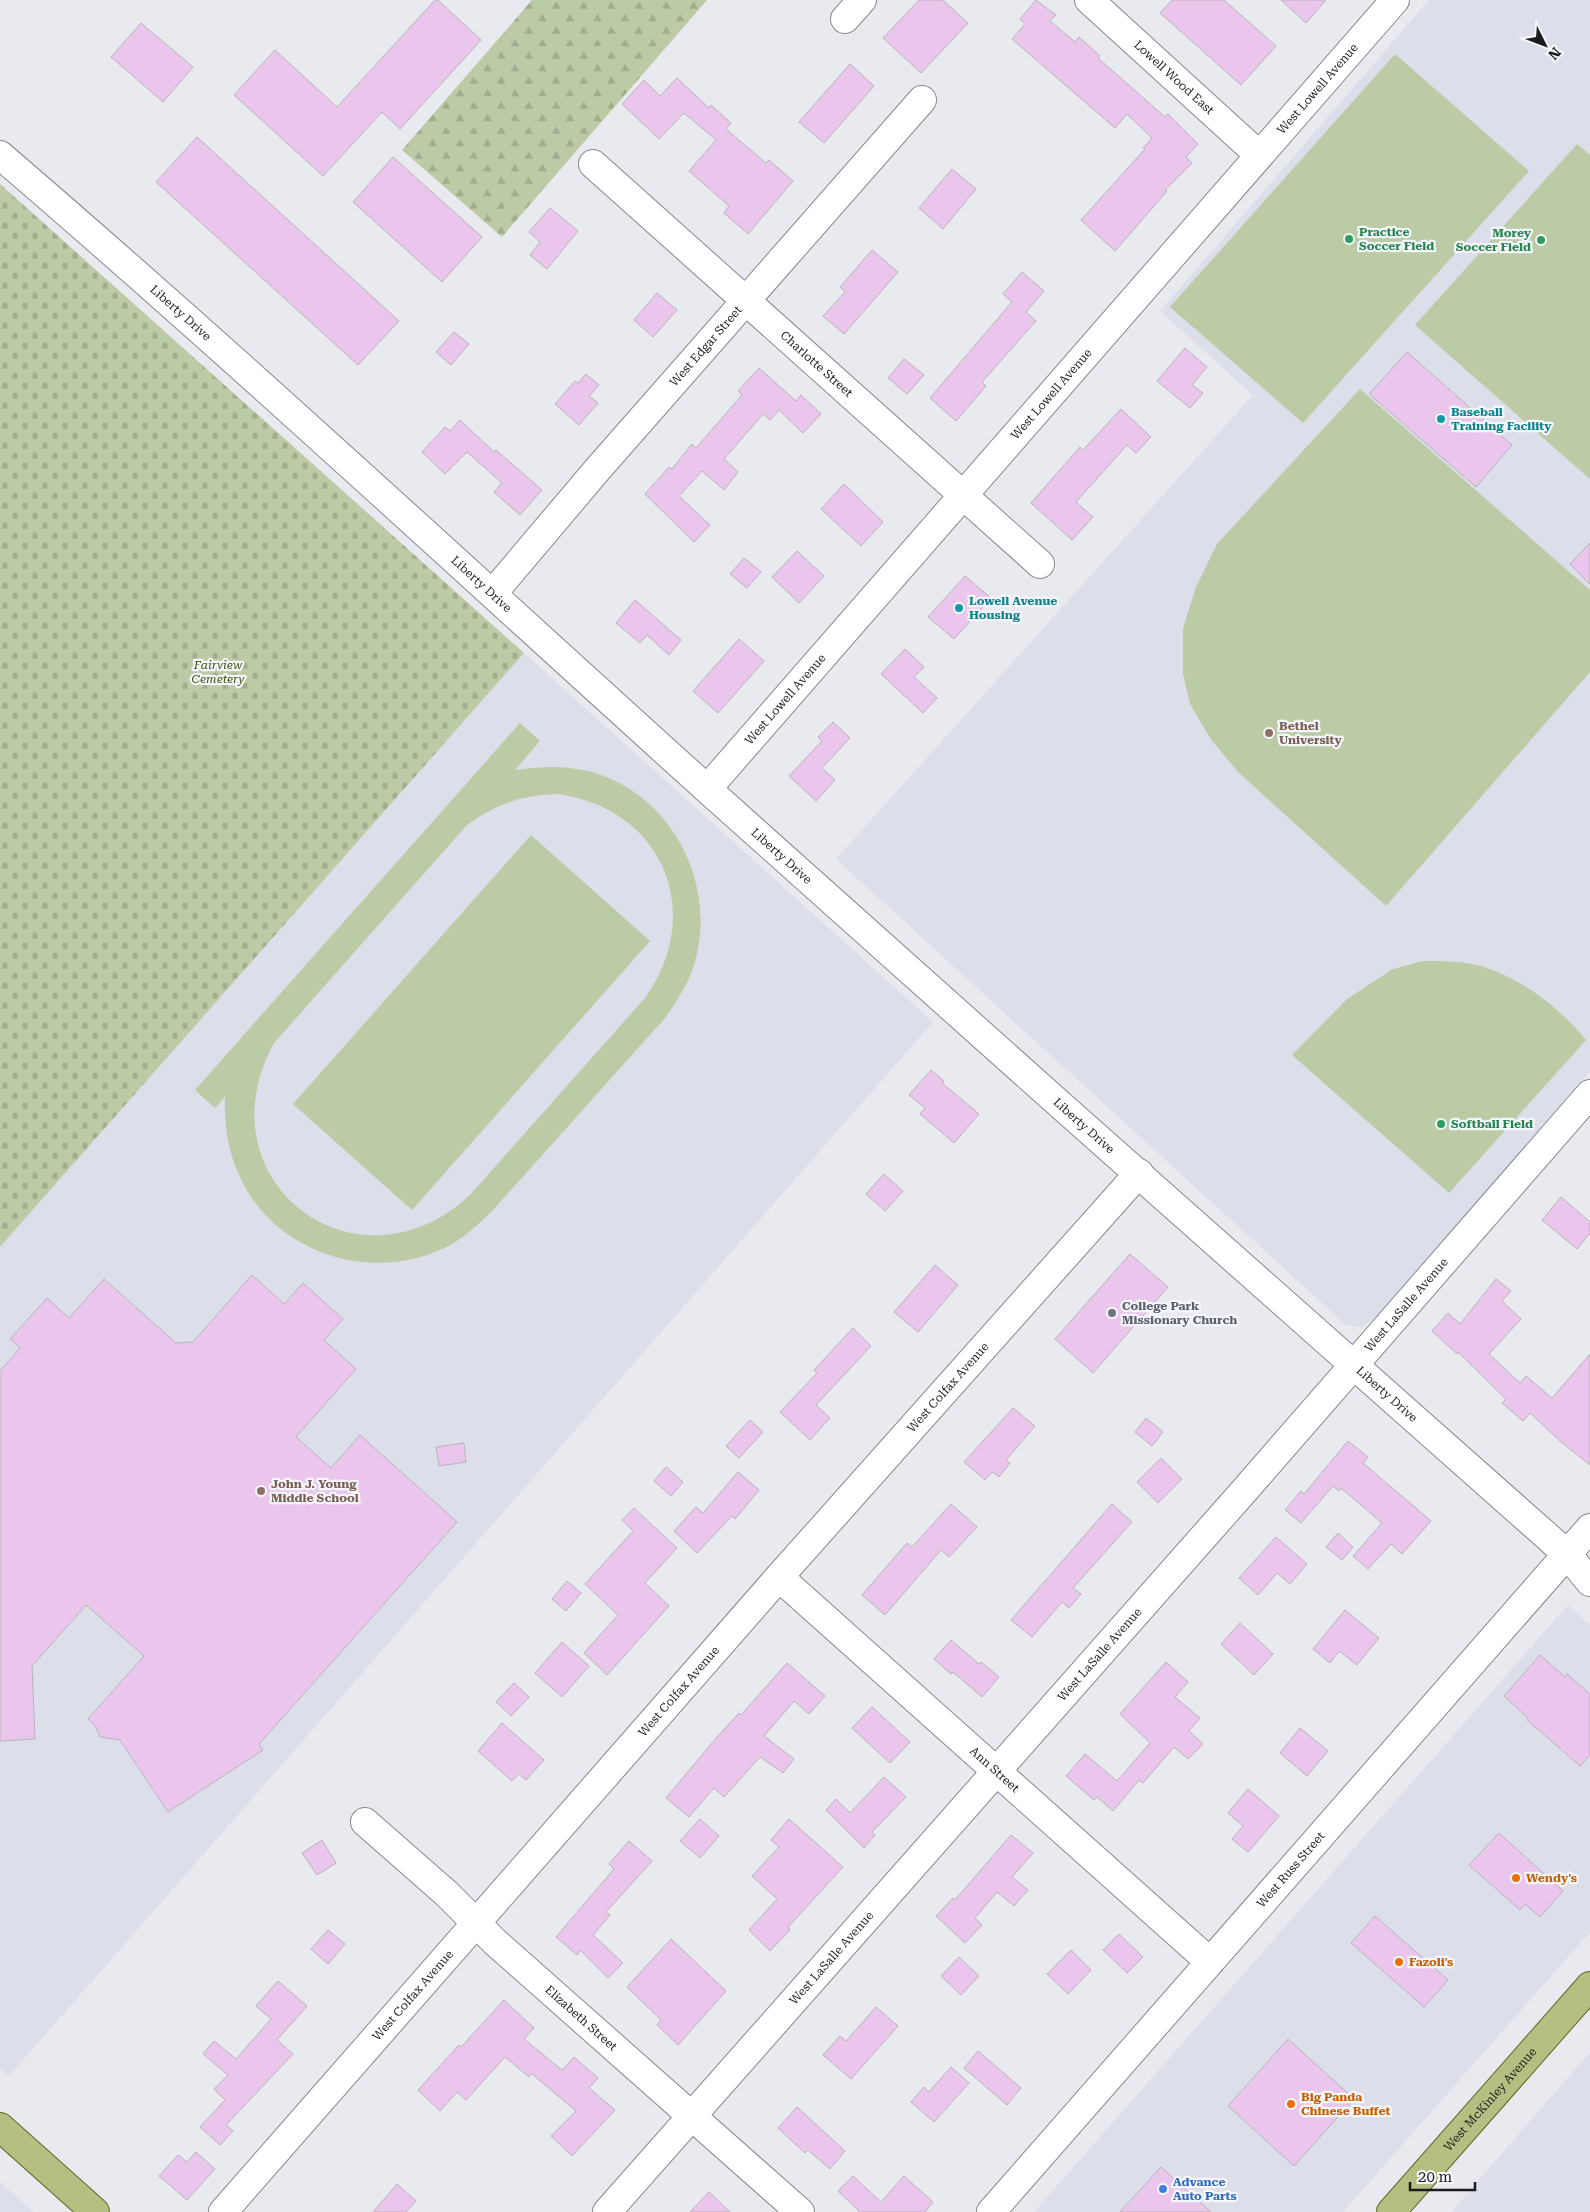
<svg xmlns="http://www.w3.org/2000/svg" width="1590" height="2212" font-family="'Roboto Serif',serif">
<defs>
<pattern id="forest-firs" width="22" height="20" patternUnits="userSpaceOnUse" patternTransform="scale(1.25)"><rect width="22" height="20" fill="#bbcba5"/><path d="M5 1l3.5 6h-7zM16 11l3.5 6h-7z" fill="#a0ae8e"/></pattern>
<pattern id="cemetery-stones" width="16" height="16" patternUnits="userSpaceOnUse" patternTransform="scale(1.25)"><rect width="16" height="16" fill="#bbcba5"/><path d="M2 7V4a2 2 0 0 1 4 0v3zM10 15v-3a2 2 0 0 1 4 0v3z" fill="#a0ae8e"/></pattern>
</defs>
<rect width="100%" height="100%" fill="#e9eaef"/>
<path fill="#dcdeea" d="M1429 0H1590V1071L1376 1317 1361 1328 1345 1324 836 859 1253 395 1160 311Z
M524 653 933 1022 9 2076 0 2069V1247Z
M1568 1605 1590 1625V1932L1343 2212H1034Z
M1590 2052V2212H1451Z
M0 2182 34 2212H0Z"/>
<path fill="#bbcba5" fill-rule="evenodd" d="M1395 54 1529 171 1303 423 1170 307Z
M1577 144 1590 155V479L1415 325Z
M1360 389 1590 590V672L1386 906 1238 772 1210 738 1190 704 1183 674V628L1196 587 1217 544Z
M520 723 540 741 515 770C539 767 560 765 583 770 665 787 715 874 697 954 692 978 679 998 665 1018L493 1210C480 1223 467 1235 452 1244 380 1284 283 1258 244 1185 229 1158 224 1128 225 1097L215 1108 195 1090ZM558 794C663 809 706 912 645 998L470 1195C356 1301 199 1180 274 1043L467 825C496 804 522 795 558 794Z
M531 835 650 941 412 1210 293 1104Z
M1423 961C1441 961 1459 961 1477 965 1519 976 1559 1007 1586 1040L1449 1193 1292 1055 1347 999 1393 969Z"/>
<path fill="url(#forest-firs)" d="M532 0H707L502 237 402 150Z"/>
<path fill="url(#cemetery-stones)" d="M0 184 524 653 0 1247Z"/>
<path fill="#eac6ec" stroke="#b8b4b8" d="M435 0H438L481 40 400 129 382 112 323 176 234 95 275 50 337 107Z
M919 0H943L968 23 921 73 883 38Z
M1036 0 1056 15 1050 21 1075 42 1079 37 1100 56 1098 58 1165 117 1168 114 1198 144 1186 157 1192 163 1165 190 1167 191 1115 251 1081 220 1145 149 1143 148 1152 138 1127 114 1115 128 1012 39 1025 24 1020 19Z
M1172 0H1224L1276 46 1241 85 1160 13Z
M1281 0H1326L1306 23Z
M141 23 193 67 163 102 111 57Z
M850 64 874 86 824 143 799 122Z
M677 78 709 108 711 105 731 123 726 129 766 163 769 160 793 181 748 234 724 213 729 206 689 171 716 140 684 113 659 139 622 104 644 80 660 96Z
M197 137 399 321 358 365 156 182Z
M393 157 482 237 442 282 353 202Z
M952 169 976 189 943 229 919 208Z
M550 208 578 231 547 269 530 255 540 242 529 232Z
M872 250 898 272 844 334 823 316 845 292 840 287Z
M1022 272 1044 291 1026 312 1036 321 982 382 986 386 956 421 930 398 1012 302 1003 294Z
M657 293 677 310 653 337 634 320Z
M454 332 469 344 451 365 436 352Z
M1185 348 1207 367 1192 385 1203 393 1190 408 1157 381Z
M1407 352 1512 445 1476 487 1369 394Z
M904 359 924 375 907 394 888 378Z
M759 368 796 401 801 395 821 414 803 433 779 410 770 420 763 414 724 459 738 472 724 490 702 471 679 496 710 525 694 542 645 494 669 467 672 469 692 444 696 448 742 395 738 391Z
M586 374 599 385 589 396 598 403 579 425 555 404 575 381 578 383Z
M1121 409 1151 437 1136 453 1127 445 1076 502 1093 517 1072 540 1031 503 1080 447 1083 450Z
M460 420 494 452 496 450 542 490 520 515 494 492 502 483 467 452 445 474 422 452 445 427 450 431Z
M844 484 883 522 861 546 821 509Z
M1590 543V584L1570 564Z
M797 551 824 576 799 603 772 577Z
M744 558 761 572 747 588 730 574Z
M965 576 991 598 954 639 928 617Z
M635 600 681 640 669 655 647 635 640 643 616 623Z
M739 639 764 661 718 713 693 691Z
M905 649 924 667 914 677 937 698 923 713 881 674Z
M833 722 850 738 822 768 835 780 816 801 789 776 822 741 818 737Z
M931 1070 944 1081 942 1083 979 1114 954 1143 920 1114 925 1108 909 1095Z
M884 1174 903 1191 885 1211 866 1194Z
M1561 1197 1590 1222V1233L1577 1249 1542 1220Z
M1130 1254 1168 1287 1093 1373 1055 1339Z
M935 1265 958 1285 918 1332 894 1312Z
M252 1275 284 1304 303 1283 343 1319 324 1340 356 1369 296 1437 331 1468 360 1435 457 1522 259 1744 263 1750 168 1812 120 1740 100 1737 96 1727 88 1719 144 1656 86 1605 32 1666 35 1739 0 1741V1371L20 1348 10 1339 47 1298 69 1318 104 1279 176 1343 193 1342Z
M1496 1279 1511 1291 1502 1301 1521 1319 1489 1354 1520 1383 1526 1376 1552 1398 1590 1354V1465L1561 1442 1530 1413 1523 1421 1502 1403 1506 1399 1458 1352 1457 1354 1432 1331 1448 1313 1460 1324Z
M853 1328 871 1346 816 1405 830 1418 810 1440 780 1412 817 1373 814 1370Z
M1013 1408 1035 1426 1006 1460 1010 1463 999 1477 992 1472 985 1480 964 1462Z
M1146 1418 1163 1432 1152 1446 1135 1432Z
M750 1420 763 1432 739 1458 726 1446Z
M1348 1441 1368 1457 1363 1463 1431 1521 1402 1554 1391 1544 1368 1569 1353 1556 1382 1523 1341 1488 1339 1491 1333 1486 1301 1523 1285 1510 1301 1491 1304 1494Z
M464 1443 466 1462 439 1466 436 1447Z
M1161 1458 1182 1479 1158 1503 1137 1482Z
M666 1467 683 1482 671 1496 654 1481Z
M738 1472 759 1490 735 1519 732 1516 697 1553 674 1531 696 1507 703 1513Z
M951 1504 977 1527 949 1557 941 1550 885 1615 862 1595 907 1543 912 1547Z
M1112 1504 1132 1522 1073 1588 1081 1594 1069 1608 1062 1602 1032 1637 1011 1620Z
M634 1508 677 1548 645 1583 669 1606 607 1675 584 1653 618 1615 585 1584 633 1531 622 1520Z
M1338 1533 1353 1547 1342 1560 1326 1547Z
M1276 1537 1307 1564 1290 1584 1277 1573 1258 1595 1239 1578Z
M567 1581 581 1593 566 1611 552 1599Z
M1345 1610 1379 1638 1357 1665 1339 1651 1330 1663 1313 1649Z
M1240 1623 1273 1654 1254 1675 1221 1644Z
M951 1640 979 1664 981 1662 999 1677 982 1697 953 1672 951 1674 934 1659Z
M562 1642 589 1666 562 1697 535 1673Z
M1540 1655 1565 1677 1567 1674 1590 1694V1755L1580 1766 1527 1720 1528 1718 1504 1696Z
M1166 1662 1188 1682 1175 1697 1200 1718 1189 1731 1203 1744 1188 1759 1174 1747 1143 1783 1139 1780 1113 1811 1097 1797 1094 1800 1066 1776 1085 1754 1117 1781 1150 1743 1120 1714Z
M787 1663 825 1696 809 1714 794 1701 764 1736 794 1759 783 1773 760 1757 724 1797 714 1788 689 1817 666 1798 717 1737 739 1713 741 1715Z
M514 1683 529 1697 511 1716 496 1702Z
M872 1707 910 1742 890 1763 852 1728Z
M502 1723 544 1760 526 1780 519 1774 512 1781 478 1751Z
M1300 1728 1328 1751 1307 1776 1280 1753Z
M884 1777 906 1797 872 1832 875 1835 864 1848 826 1810 836 1799 850 1813Z
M1248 1789 1279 1816 1248 1852 1232 1839 1243 1826 1228 1813Z
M700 1819 719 1836 700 1858 680 1841Z
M789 1819 843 1867 788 1927 790 1930 770 1951 749 1930 777 1899 752 1876 779 1847 771 1840Z
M1499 1833 1563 1891 1540 1917 1525 1904 1520 1910 1469 1865Z
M1011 1835 1033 1853 1012 1877 1028 1890 1014 1906 997 1892 975 1918 982 1925 965 1943 936 1916 953 1898 955 1900Z
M322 1840 336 1863 317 1875 302 1853Z
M629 1841 652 1861 606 1912 610 1915 593 1935 623 1963 608 1978 580 1950 577 1955 556 1937 614 1869 609 1864Z
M1375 1916 1448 1980 1424 2007 1351 1943Z
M328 1930 345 1944 328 1964 311 1949Z
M1119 1934 1143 1957 1127 1973 1103 1950Z
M671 1939 726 1991 678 2045 657 2025 661 2020 627 1987Z
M1071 1950 1091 1970 1068 1994 1047 1974Z
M959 1957 979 1976 961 1995 941 1976Z
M278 1981 307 2006 277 2040 293 2054 226 2125 233 2131 220 2145 200 2127 225 2100 214 2089 228 2075 203 2054 214 2041 236 2059 271 2019 256 2006Z
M504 2000 534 2028 524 2039 562 2070 574 2057 598 2078 589 2088 615 2110 572 2156 551 2136 576 2111 532 2074 529 2077 505 2057 466 2100 457 2092 440 2111 418 2090 459 2045 461 2047Z
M876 2007 898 2026 851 2079 823 2055 840 2036 846 2041Z
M1288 2039 1354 2099 1294 2166 1228 2106Z
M978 2051 1021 2088 1007 2105 964 2068Z
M951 2067 969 2083 934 2122 911 2102 924 2087 929 2092Z
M797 2107 845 2151 830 2169 808 2150 805 2153 778 2128Z
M196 2152 215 2169 187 2200 159 2176 178 2155 187 2162Z
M1161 2167 1211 2212H1120Z
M853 2176 881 2202 904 2176 933 2202 925 2212H860L838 2191Z
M397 2184 416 2201 406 2212H373Z
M709 2192 730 2212H690Z"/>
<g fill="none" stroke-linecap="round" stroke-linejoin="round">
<defs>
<g id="minor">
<path id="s1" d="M1089 0 1259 155"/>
<path d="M845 19 862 0"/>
<path id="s2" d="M0 155C240 361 472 577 707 789 992 1046 1280 1299 1567 1554L1590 1582"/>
<path id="s3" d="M593 164 1040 564"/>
<path id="s4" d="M493 593 597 470 922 100"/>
<path id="s5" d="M707 789 1395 0"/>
<path id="s6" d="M779 1577 1210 1962"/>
<path id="s7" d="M365 1822 447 1894 495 1942 800 2212"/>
<path id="s8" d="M223 2212 779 1577 1139 1173"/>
<path id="s9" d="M607 2212 1244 1491 1590 1094"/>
<path id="s10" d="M991 2212 1590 1528"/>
</g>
<g id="major">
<path d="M0 2127 95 2212"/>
<path id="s11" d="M1391 2212 1590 1986"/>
</g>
</defs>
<use href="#minor" stroke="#87888c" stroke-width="30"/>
<use href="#major" stroke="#606928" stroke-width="30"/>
<use href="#minor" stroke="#fff" stroke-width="28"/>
<use href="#major" stroke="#b6be81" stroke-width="28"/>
</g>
<g fill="#2e9e5b" stroke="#f6f7fc" stroke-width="2">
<circle cx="1349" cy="239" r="5"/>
<circle cx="1541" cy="240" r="5"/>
<circle cx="1441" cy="1124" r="5"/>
</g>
<g fill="#0f9aa8" stroke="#f6f7fc" stroke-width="2">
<circle cx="1441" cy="419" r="5"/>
<circle cx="959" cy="608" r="5"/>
</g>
<g fill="#8d6e63" stroke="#f6f7fc" stroke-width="2">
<circle cx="1269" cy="733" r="5"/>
<circle cx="261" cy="1491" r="5"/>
</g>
<circle fill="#6b7280" stroke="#f6f7fc" stroke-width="2" cx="1112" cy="1313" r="5"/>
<g fill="#e8710a" stroke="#f6f7fc" stroke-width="2">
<circle cx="1516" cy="1878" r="5"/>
<circle cx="1399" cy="1962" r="5"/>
<circle cx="1291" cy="2104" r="5"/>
</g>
<circle fill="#3f7fe0" stroke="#f6f7fc" stroke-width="2" cx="1163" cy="2189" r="5"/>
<g text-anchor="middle" stroke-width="4.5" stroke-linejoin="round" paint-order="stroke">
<g font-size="12" fill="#1c1c1e" stroke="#f6f7fc">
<text dy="4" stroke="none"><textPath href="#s1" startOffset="115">Lowell Wood East</textPath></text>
<text dy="4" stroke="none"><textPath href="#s5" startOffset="929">West Lowell Avenue</textPath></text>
<text dy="4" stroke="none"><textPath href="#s2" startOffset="240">Liberty Drive</textPath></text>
<text dy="4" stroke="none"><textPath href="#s4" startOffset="326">West Edgar Street</textPath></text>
<text dy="4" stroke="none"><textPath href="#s3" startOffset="300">Charlotte Street</textPath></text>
<text dy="4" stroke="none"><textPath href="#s5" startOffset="524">West Lowell Avenue</textPath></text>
<text dy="4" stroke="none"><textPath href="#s2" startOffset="645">Liberty Drive</textPath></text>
<text dy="4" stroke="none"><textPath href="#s5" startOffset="119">West Lowell Avenue</textPath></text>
<text dy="4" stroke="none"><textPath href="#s2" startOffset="1050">Liberty Drive</textPath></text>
<text dy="4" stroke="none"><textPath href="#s2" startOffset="1455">Liberty Drive</textPath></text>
<text dy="4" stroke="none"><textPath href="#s9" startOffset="1209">West LaSalle Avenue</textPath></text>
<text dy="4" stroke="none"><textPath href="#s8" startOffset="1098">West Colfax Avenue</textPath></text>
<text dy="4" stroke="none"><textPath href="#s2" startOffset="1860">Liberty Drive</textPath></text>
<text dy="4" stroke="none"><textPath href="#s9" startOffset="744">West LaSalle Avenue</textPath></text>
<text dy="4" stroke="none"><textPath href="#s8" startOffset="692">West Colfax Avenue</textPath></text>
<text dy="4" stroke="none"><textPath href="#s6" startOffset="289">Ann Street</textPath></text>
<text dy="4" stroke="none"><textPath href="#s10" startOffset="455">West Russ Street</textPath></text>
<text dy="4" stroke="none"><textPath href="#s9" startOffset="339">West LaSalle Avenue</textPath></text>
<text dy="4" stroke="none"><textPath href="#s8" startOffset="288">West Colfax Avenue</textPath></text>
<text dy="4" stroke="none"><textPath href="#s7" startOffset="292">Elizabeth Street</textPath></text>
<text dy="4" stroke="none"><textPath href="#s11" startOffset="150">West McKinley Avenue</textPath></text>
</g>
<g font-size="12" font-weight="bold" fill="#27864d" stroke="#f6f7fc" text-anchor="start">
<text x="1359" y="236">Practice<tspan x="1359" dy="14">Soccer Field</tspan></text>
<text x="1531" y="237" text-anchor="end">Morey<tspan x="1531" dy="14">Soccer Field</tspan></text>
<text x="1451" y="1128">Softball Field</text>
</g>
<g font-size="12" font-weight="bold" fill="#0d838f" stroke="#f6f7fc" text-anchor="start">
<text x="1451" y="416">Baseball<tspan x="1451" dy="14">Training Facility</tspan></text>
<text x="969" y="605">Lowell Avenue<tspan x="969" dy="14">Housing</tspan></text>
</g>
<g font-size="12" font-style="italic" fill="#3b500a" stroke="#f6f7fc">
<text x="218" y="669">Fairview<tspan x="218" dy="14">Cemetery</tspan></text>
</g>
<g font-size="12" font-weight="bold" fill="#785e54" stroke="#f6f7fc" text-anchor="start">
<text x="1279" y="730">Bethel<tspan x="1279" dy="14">University</tspan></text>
<text x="271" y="1488">John J. Young<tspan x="271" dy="14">Middle School</tspan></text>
</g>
<g font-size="12" font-weight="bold" fill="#5b616d" stroke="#f6f7fc" text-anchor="start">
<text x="1122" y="1310">College Park<tspan x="1122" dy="14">Missionary Church</tspan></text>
</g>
<g font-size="12" font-weight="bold" fill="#c56008" stroke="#f6f7fc" text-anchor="start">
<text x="1526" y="1882">Wendy's</text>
<text x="1409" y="1966">Fazoli's</text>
<text x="1301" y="2101">Big Panda<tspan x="1301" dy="14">Chinese Buffet</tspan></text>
</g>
<g font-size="12" font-weight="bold" fill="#366cbe" stroke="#f6f7fc" text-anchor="start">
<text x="1173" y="2186">Advance<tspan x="1173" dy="14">Auto Parts</tspan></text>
</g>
</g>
<g transform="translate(1545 45) rotate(132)" stroke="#f6f7fc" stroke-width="4" paint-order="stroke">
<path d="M0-4L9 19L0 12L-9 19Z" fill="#1c1c1e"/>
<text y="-8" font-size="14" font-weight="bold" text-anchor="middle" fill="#1c1c1e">N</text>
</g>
<path d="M1410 2182v8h65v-8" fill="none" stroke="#1c1c1e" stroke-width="2.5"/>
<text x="1418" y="2182" font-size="15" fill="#1c1c1e" stroke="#f6f7fc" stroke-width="4" paint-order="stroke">20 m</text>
</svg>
